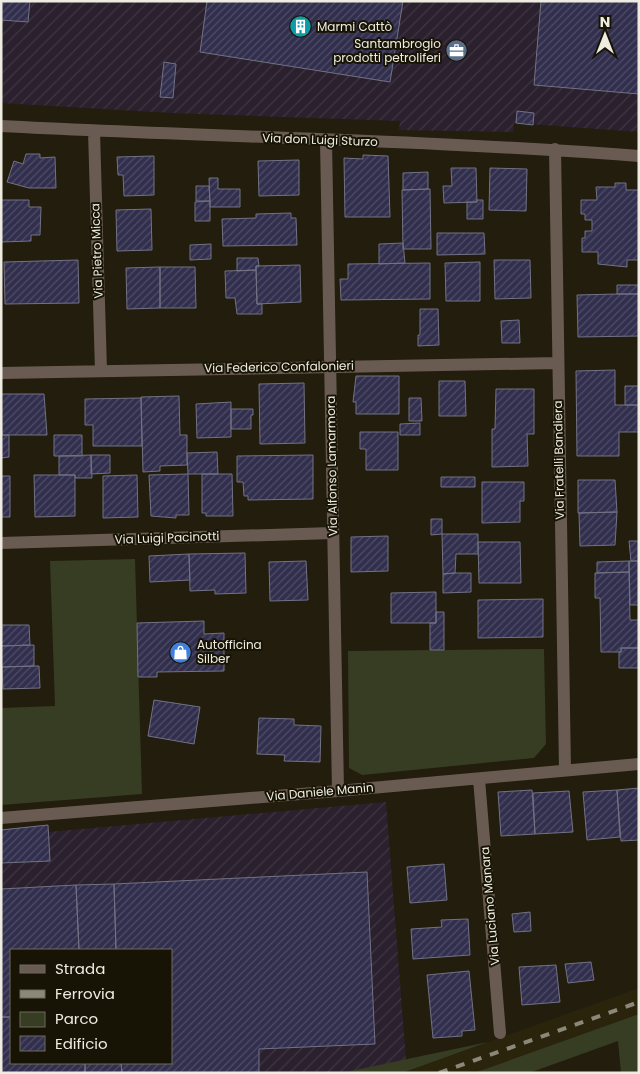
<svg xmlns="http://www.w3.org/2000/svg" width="640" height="1074" font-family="Poppins,sans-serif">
<defs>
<pattern id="industrial-furrows" width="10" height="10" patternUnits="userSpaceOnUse" patternTransform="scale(1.25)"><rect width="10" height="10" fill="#2b202e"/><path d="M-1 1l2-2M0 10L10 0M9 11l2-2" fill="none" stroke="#403642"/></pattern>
<pattern id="building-hatch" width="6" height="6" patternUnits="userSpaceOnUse" patternTransform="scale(1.25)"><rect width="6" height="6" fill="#312f4d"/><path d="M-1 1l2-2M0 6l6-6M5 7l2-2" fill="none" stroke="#4f4d66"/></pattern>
</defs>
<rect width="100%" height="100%" fill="#221d0d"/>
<path fill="#2a240d" d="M639 988V1014L474 1073H402Z"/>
<path fill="url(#industrial-furrows)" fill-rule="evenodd" d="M1 1H639V132L514 123 513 132 399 130 400 121 171 113 1 103Z
M386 802 406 1060 341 1073H1V830L48 825V832ZM11 950H171V1063H11Z"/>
<path fill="#373d23" d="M135 559 142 794 1 805V708L55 706 50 561Z
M544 649 546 744 534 758 362 775 349 768 348 651Z
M639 1014V1073H621L618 1041 529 1073H474Z
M488 1042 402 1073H341Z"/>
<path fill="url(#building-hatch)" stroke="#727285" d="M1 1H30L28 22 1 20Z
M207 1H403L390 82 200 52Z
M541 1H639V94L534 85Z
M164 62 176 64 173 98 160 97Z
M517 111 534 113 533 125 516 123Z
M26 154H40V158L55 157 56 188H29L7 182 14 161 23 164Z
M363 155 388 156 390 217H345L344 158 363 159Z
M154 156V195L124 196 123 175H118L117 157Z
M299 160V195L259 196 258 161Z
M451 168H476L477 202 444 203 443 186H452Z
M490 168 527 169 526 211 489 210Z
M428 172V189L403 190V173Z
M209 178H218V189H240V207H210Z
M615 183H626V190H639V260H627V267L598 264V252H582V238H585V231H592V220H585V214H581V200H597L596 187H615Z
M196 186H209L210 201H196Z
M430 189 431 249H403L402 190Z
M1 200H29V207H41L40 235H31V241L1 242Z
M477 200H483V219H467V202H477Z
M210 201V221H195V202Z
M151 209 152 250 117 251 116 210Z
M291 213V218H296L297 245 223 246 222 219 256 218V214Z
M437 233H484L485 254 437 255Z
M403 243 405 263 379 264V244Z
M211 244V259L190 260V245Z
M237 258H258L259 266H256V270L237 271Z
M78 260 79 303 5 304 4 262Z
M494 260H530L531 298 495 299Z
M480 262V301H446L445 263Z
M430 263V299L341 300 340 279H348V264Z
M300 265 301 302 257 304 256 266Z
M160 267V308L127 309 126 268Z
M160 267H195L196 308H160Z
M256 270 257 304H262V314H237L235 298H226L225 271Z
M617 285H639V294H617Z
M617 294H639V336L578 337 577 295Z
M420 309H438L439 345 418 346V335H420Z
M519 320 520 343H502L501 321Z
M615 370V405H639V432H619V456H577L576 371Z
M356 376H399V414H356V402H353Z
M439 381H465L466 416H439Z
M304 383 305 443 260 444 259 384Z
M625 386H639V405H625Z
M496 389H534V434H527L528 466 492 467V429H495Z
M1 394H44L47 435H2Z
M179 396 180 435H187V465L160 466V471L143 472 141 397Z
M141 398 142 446H93V425H85V399Z
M409 398H421L422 421H409Z
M231 402V437L197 438 196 404Z
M231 409H253V415H251V429H231Z
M420 423V435H400V424Z
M1 429 2 435H9V457L1 458Z
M360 432H398V470H366V449H360Z
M54 435H82V456H54Z
M217 452 218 474H188L187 453Z
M91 455H110V473L91 474Z
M91 455 92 478H75V475H59V456Z
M313 455V499L248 500V496H244L243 482H237V456Z
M188 474 189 515H176V518L151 516 149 475Z
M202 474H232L233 516H206V513H202Z
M34 475H75V516L35 517Z
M137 475 138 517 103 518V476Z
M1 476H10V517H1Z
M441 477H475V487H441Z
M578 480H615L617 512 578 513Z
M482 482H524V501H520V522L482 523Z
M617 512 615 545 580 546 579 513Z
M431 519H442V534L431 535Z
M442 534H478V554H456L455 573 443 574Z
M388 536V571L351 572V537Z
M629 541H639V561H631Z
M478 542H520L521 583H479Z
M245 553 246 593 215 594V590L190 591 189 554Z
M189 554 190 580 150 582 149 556Z
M306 561 308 600 270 601 269 562Z
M629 561V572L597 573V562Z
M629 561H639V605H630Z
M629 572 630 620H639V648H621V652H601L600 598H595V573Z
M455 573H471V592L443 593V574Z
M436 592V623H391V593Z
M543 599V637L478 638V600Z
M436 612H444V650H430V623H436Z
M204 621V634L224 633V671L157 672V677H138L137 623Z
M1 625H29L30 645 1 646Z
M34 645V666L1 667V646Z
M621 648H639V668H619V652H621Z
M34 666H39L40 688 3 689 2 667Z
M154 700 200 707 194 744 148 736Z
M259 718 294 719V725L321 726 320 762 284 761 285 755 257 754Z
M639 788V840L621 841 617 790Z
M532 790 535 834 501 836 498 792Z
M617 790 620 837 587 840 583 792Z
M569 791 573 832 535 834 533 793Z
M48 825 50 861 1 863V830Z
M444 864 447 900 410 903 407 867Z
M367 872 375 1044 259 1049V1073H122L121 1063H171V950H116L114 884Z
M114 884 116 950H79L76 885Z
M76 885 79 950H11V1017H1V889Z
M530 912 531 931 514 932 512 914Z
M468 919 470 955 413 959 411 929 442 927 441 920Z
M591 962 594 980 568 983 565 964Z
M556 965 560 1002 522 1005 519 967Z
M469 971 475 1030 462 1031V1036L433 1038 427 975Z
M1 1017H11V1063H85V1073H1Z
M85 1063H121L122 1073H85Z"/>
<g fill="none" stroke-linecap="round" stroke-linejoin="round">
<path stroke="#6a5b52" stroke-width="12" d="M1 126C214 137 427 140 639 156
M94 131 101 371
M326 141 338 791
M555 149 565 770
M1 373 557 363
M1 543 333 533
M479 779 500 1033
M1 818 338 791 639 764"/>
<path stroke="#8b887a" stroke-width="4" stroke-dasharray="9 9" stroke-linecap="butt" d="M439 1073 639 1002"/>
</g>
<defs>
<symbol id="building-disc" viewBox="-11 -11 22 22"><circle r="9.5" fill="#0f9aa8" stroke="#181405"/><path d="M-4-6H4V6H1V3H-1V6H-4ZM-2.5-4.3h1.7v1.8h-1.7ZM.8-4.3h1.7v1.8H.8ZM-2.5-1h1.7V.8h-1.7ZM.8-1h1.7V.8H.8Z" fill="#fff"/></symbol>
<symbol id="office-disc" viewBox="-11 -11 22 22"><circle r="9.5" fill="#5c6f8a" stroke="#181405"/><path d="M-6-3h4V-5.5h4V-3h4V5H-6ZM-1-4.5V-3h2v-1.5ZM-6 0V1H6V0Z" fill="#fff"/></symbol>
<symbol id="shop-disc" viewBox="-11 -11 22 22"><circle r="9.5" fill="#3f7fe0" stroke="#181405"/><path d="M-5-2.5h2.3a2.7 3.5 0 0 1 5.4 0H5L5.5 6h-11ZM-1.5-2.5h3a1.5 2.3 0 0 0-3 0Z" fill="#fff"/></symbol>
</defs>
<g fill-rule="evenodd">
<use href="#building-disc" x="288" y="14" width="25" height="25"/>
<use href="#office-disc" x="444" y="38" width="25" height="25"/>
<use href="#shop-disc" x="168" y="640" width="25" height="25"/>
</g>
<g text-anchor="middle" stroke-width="4" stroke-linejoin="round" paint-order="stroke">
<g font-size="12" fill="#eeece1" stroke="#181405" text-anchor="start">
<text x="317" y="31">Marmi Cattò</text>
<text x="441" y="48" text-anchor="end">Santambrogio<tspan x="441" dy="14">prodotti petroliferi</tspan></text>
<text x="197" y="649">Autofficina<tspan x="197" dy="14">Silber</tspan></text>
</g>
<g font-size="12" fill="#eeece1" stroke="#181405">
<text transform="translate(320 140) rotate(2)" y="4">Via don Luigi Sturzo</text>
<text transform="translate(97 251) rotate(-92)" y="4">Via Pietro Micca</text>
<text transform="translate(279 367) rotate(-1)" y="4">Via Federico Confalonieri</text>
<text transform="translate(559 460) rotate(-91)" y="4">Via Fratelli Bandiera</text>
<text transform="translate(332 466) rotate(-91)" y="4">Via Alfonso Lamarmora</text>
<text transform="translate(167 538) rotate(-2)" y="4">Via Luigi Pacinotti</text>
<text transform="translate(320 792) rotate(-5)" y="4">Via Daniele Manin</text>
<text transform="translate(490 906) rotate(-95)" y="4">Via Luciano Manara</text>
</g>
</g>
<rect width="640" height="1074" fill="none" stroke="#eeece1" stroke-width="5"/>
<rect x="10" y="949" width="162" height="115" fill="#181405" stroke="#6e6a5d"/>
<rect x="20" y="965" width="25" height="8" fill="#6a5b52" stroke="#6e6a5d"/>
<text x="55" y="974" font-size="15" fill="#eeece1">Strada</text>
<rect x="20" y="990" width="25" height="8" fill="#8b887a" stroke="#6e6a5d"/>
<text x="55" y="999" font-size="15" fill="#eeece1">Ferrovia</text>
<rect x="20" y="1012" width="25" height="15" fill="#373d23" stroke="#6e6a5d"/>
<text x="55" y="1024" font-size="15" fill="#eeece1">Parco</text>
<rect x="20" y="1036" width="25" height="15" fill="url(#building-hatch)" stroke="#6e6a5d"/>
<text x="55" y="1049" font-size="15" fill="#eeece1">Edificio</text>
<g transform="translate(605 35)" stroke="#181405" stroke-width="4" paint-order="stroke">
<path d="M0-4L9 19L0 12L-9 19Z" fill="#eeece1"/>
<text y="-8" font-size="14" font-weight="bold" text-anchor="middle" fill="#eeece1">N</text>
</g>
</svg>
